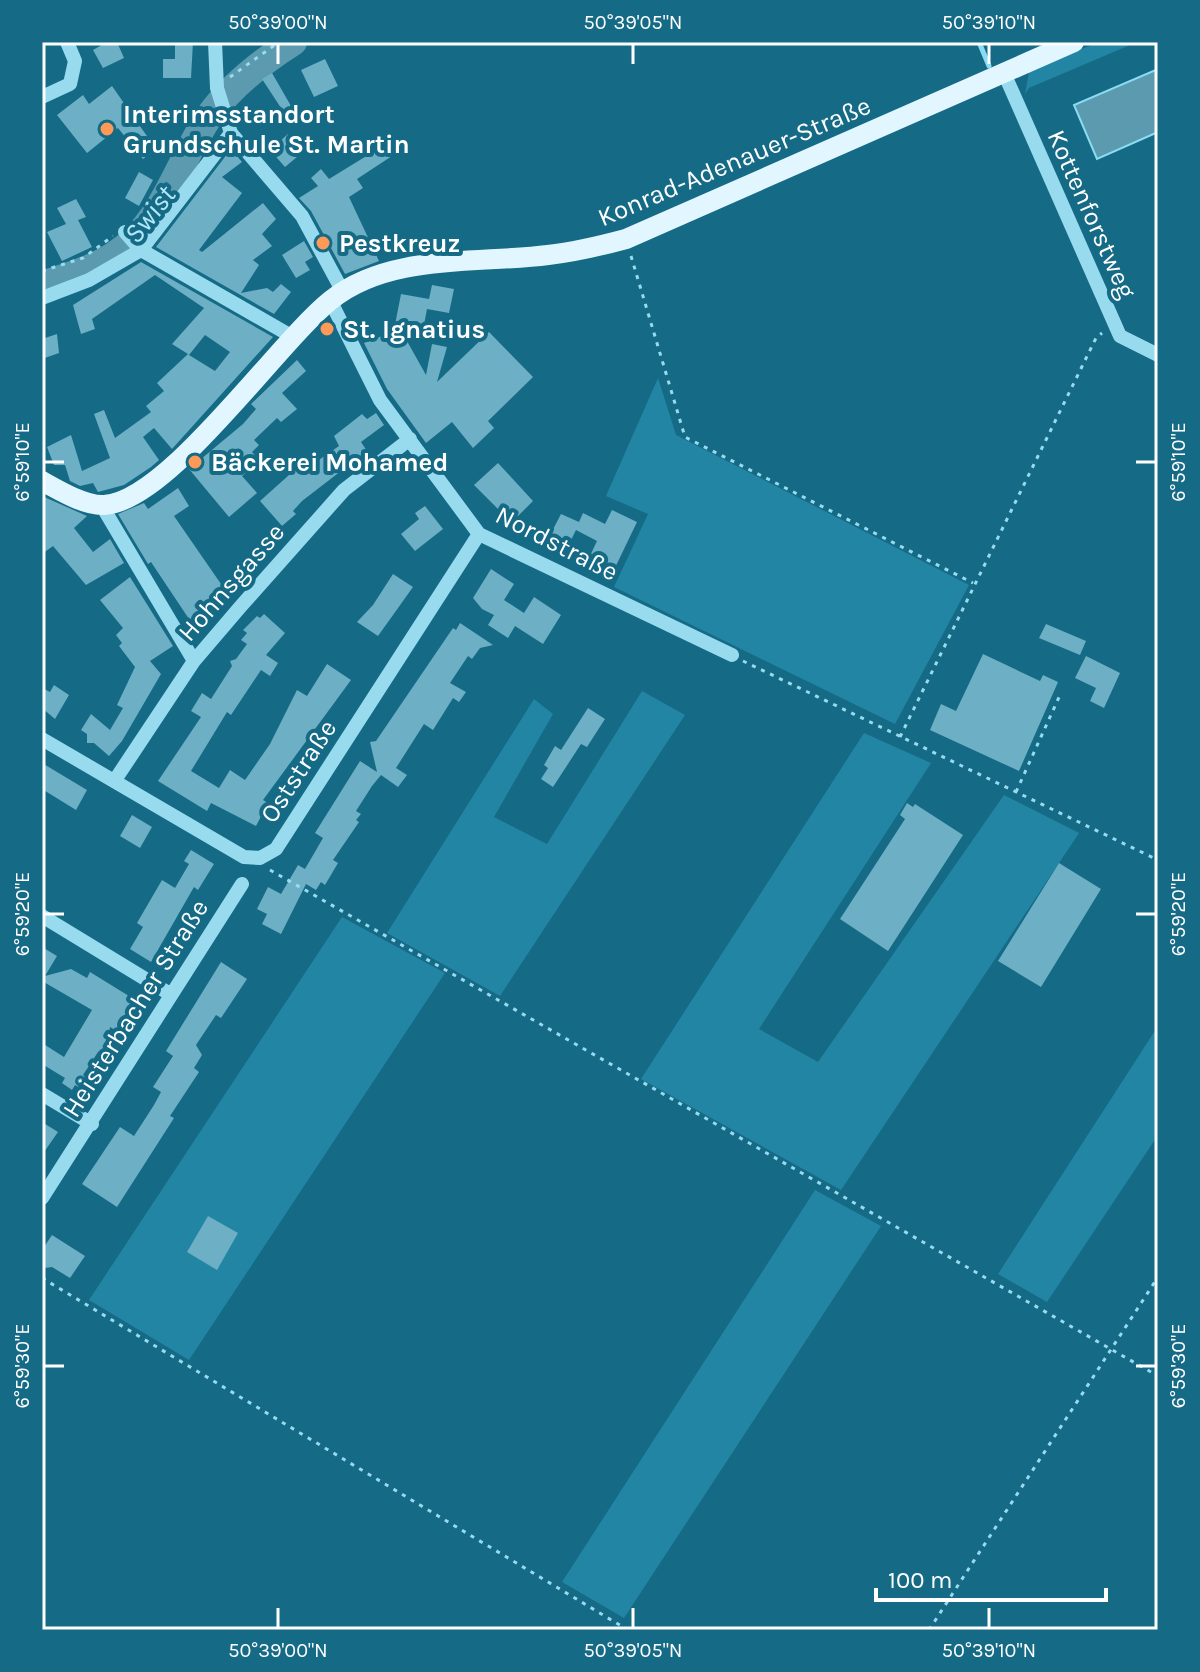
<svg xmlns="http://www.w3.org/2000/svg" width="1200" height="1672" font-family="Karla,sans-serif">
<rect width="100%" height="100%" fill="#156a86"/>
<path fill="#2385a4" d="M1098 42H1137L1029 88 1025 94 1029 72Z
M658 378 676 435 969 585 895 724 614 587 648 514 606 496Z
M642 691 685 715 500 996 387 933 534 699 553 714 494 817 547 844Z
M864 733 931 763 759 1029 818 1062 1004 795 1079 833 841 1190 641 1079Z
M342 917 445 973 189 1360 89 1300Z
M1158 1026V1135L1047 1302 998 1274Z
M815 1190 881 1226 624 1618 562 1582Z"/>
<path fill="#5b9aaf" stroke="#8bdbf2" stroke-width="2" d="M1158 69V132L1097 159 1074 105Z"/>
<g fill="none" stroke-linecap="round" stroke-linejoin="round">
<path stroke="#8bdbf2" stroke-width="5" d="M979 42 989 66"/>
<path stroke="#5b9aaf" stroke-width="28" d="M42 285C66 277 94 269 115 255 165 222 178 161 210 115 231 86 263 61 293 42"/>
</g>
<path fill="#6dafc4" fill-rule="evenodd" d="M107 42H117L124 58 103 68 93 50Z
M175 42H193L191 78H163V59H175Z
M325 59 338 86 314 97 301 70Z
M272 73 291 106 283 111 262 79Z
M112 86 156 149 143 159 118 128 87 153 57 115 83 95 89 104Z
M288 134 303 152 285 167 270 150Z
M394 139 398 152 357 179 363 188 349 197 379 261 345 274 311 211 299 198 318 186 311 178 321 169 329 179Z
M231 149 242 162 222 177 242 193 199 250 202 252 263 203 276 219 262 234 272 246 253 260 259 265 241 293 267 288 273 292 281 284 291 292 274 314 156 247Z
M139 172 153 180 139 206 125 198Z
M76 199 86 217 78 220 92 247 62 261 47 232 66 224 57 208Z
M304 241 313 257 305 262 310 270 296 278 282 255Z
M141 262 273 337 172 449 154 428 143 437 159 460 151 467 124 485 98 492 93 483 80 486 70 481 65 465H54L47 447 71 435 82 471 110 458 94 414 104 410 115 438 151 412 146 406 164 391 157 383 188 354 172 344 204 308 155 275 92 319 95 329 81 334 73 305ZM205 335 230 352 215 371 189 355Z
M432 285 454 289 449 313 427 309 423 330 398 325 426 375 432 344 447 347 437 382 489 332 533 377 488 421 494 428 473 448 452 422 426 443 387 389 364 343 392 332 393 335 401 294 429 299Z
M57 334 59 353 42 359V339Z
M297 360 306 371 282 393 297 409 281 422 277 418 254 440 259 445 252 452 260 461 242 476 257 493 229 517 189 469 243 424 256 409 251 404Z
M376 413 384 425 361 442 367 451 302 501 293 511 296 514 282 526 260 501 308 458 313 464 339 446 334 436 362 414 367 419Z
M498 463 533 501 507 527 496 516 501 512 474 485Z
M178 488 189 506 174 516 230 597 191 622 151 562 148 564 118 514 144 503 148 509Z
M42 496 87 516 74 528 93 552 110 539 124 563 86 585 53 546 42 554Z
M425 506 443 529 415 551 401 534 419 519 415 513Z
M612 510 637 522 612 574 587 562 597 541 576 530 567 548 548 539 561 514 579 522 583 513 605 524Z
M491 569 514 584 504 600 524 613 534 597 561 615 543 644 515 626 508 638 488 625 494 615 482 609 473 598Z
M393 574 413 587 378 636 357 622 373 605Z
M130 577 173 646 150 661 161 674 122 741 109 756 94 743H87V734L81 730 91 714 110 730 123 708 117 705 135 667 119 646 122 643 116 635 123 628 100 600Z
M264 614 285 633 266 655 278 663 270 676 261 670 231 715 227 712 191 771 219 788 230 770 245 780 270 744 297 690 307 696 327 664 351 680 263 800 268 803 256 826 211 803 207 811 158 781 201 717 191 711 202 693 211 699 232 666 230 661 236 659 247 644 241 640 247 633 243 630 257 616 260 618Z
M460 623 493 645 480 648 472 659 468 656 450 683 466 692 459 702 453 698 433 730 424 724 396 768 407 775 398 787 381 775 372 786 356 811 361 814 356 820 359 822 333 860 338 863 325 885 321 882 316 890 306 884 281 934 262 924 267 914 257 909 268 887 281 894 298 865 305 869 323 838 315 833 360 761 377 772 370 742 376 741 453 628 456 630Z
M1046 624 1086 641 1080 655 1039 638Z
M983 654 1040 681 1043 675 1058 682 1019 771 930 730 941 704 956 711Z
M1086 656 1120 673 1104 708 1090 701 1096 688 1075 678Z
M54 685 69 695 55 719 42 708V688L50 692Z
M588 708 605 719 587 747 581 744 553 787 541 779 548 768 544 765 555 746 561 750Z
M42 763 87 790 76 810 42 789Z
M907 803 913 807 915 804 963 835 888 951 840 919 905 819 900 815Z
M132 815 152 827 140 848 120 836Z
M191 850 214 864 198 890 194 887 151 962 130 949 143 927 137 923 162 880 175 888 189 864 184 861Z
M1059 863 1101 889 1041 987 998 961Z
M42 947 57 956 45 976 71 969 87 978 90 972 137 1001 118 1032 110 1027 107 1047 98 1052 83 1075 87 1078 80 1088 75 1085 72 1090 62 1083 65 1078 42 1064V1043L64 1057 92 1010 42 981Z
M221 962 247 979 221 1018 216 1015 196 1045 202 1055 194 1068 199 1072 170 1116 174 1118 117 1207 82 1184 120 1127 134 1136 154 1105 161 1092 153 1087 173 1056 166 1051Z
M42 1122 58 1132 42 1155Z
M208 1216 238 1233 217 1270 187 1252Z
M52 1235 85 1256 70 1278 52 1267 45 1268 42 1250Z"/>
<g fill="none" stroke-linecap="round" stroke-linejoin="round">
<path stroke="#99dbee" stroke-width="3" stroke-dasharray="4 6" stroke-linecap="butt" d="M230 77 279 42
M631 256 685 437 973 583
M42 271 83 258 113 236
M743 661 1158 860
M900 737 1096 338 1102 333
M1016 792 1060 695
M270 870 1158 1376
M42 1278 628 1630
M929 1630 1158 1277"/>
<path stroke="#99dbee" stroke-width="14" d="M215 42 217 88 231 133 302 216 343 292
M1004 73 1120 336 1158 355
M42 97 70 84 75 61 67 42
M125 232 138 247
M141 250 293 337
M42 298 89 280 141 250 231 133
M330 300 380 400 479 534 732 655
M102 506 194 661
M42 739 244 857 260 858 276 849 479 534
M115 780 194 661 241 606 344 490 410 439
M42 916 170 994
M42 1094 92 1124
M42 1198 242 884"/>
<path stroke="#e1f6ff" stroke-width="20" d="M42 481C58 490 85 506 104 505 168 502 277 343 331 300 389 253 479 264 548 255 575 252 600 246 626 239L1074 42"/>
</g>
<path fill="none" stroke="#fff" stroke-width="3" d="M278 44V64M633 44V64M989 44V64M44 462H64M1136 462H1156M44 914H64M1136 914H1156M44 1366H64M1136 1366H1156M278 1608V1628M633 1608V1628M989 1608V1628"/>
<g fill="#ff9957" stroke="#156a86" stroke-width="3">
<circle cx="107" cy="129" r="8"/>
<circle cx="323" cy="243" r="8"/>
<circle cx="327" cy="329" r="8"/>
<circle cx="195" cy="462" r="8"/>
</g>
<g text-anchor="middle" stroke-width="8" stroke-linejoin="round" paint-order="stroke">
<g font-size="26" font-weight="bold" fill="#fff" stroke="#156a86" text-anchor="start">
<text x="123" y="123">Interimsstandort<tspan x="123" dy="30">Grundschule St. Martin</tspan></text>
<text x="339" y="252">Pestkreuz</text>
<text x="343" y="338">St. Ignatius</text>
<text x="211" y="471">Bäckerei Mohamed</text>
</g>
<g font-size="26" fill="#fff" stroke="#156a86">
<text transform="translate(734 161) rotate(-23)" y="9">Konrad-Adenauer-Straße</text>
<text transform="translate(1092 214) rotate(66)" y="9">Kottenforstweg</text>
<text transform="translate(557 543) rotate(27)" y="9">Nordstraße</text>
<text transform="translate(231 582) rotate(-49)" y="9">Hohnsgasse</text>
<text transform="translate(298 771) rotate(-57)" y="9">Oststraße</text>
<text transform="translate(135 1008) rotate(-58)" y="9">Heisterbacher Straße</text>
</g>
<g font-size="28" font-style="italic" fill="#b2e7f7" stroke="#156a86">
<text transform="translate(149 214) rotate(-52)" y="10">Swist</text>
</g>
</g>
<rect width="1200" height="1672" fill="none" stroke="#156a86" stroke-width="88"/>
<path d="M876 1588v12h230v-12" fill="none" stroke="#ffffff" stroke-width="4"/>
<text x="888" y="1588" font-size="24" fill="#ffffff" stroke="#156a86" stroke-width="6" paint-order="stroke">100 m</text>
<rect x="44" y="44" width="1112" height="1584" fill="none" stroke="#fff" stroke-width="3"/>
<g font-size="20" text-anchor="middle" fill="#fff">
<text x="278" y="29">50°39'00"N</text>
<text x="633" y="29">50°39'05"N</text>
<text x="989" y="29">50°39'10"N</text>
<text transform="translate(22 462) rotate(-90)" y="7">6°59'10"E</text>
<text transform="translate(1178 462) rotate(-90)" y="7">6°59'10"E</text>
<text transform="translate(1178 914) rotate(-90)" y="7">6°59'20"E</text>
<text transform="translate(22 914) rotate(-90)" y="7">6°59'20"E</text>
<text transform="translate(1178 1366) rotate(-90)" y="7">6°59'30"E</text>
<text transform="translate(22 1366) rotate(-90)" y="7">6°59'30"E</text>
<text x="278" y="1657">50°39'00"N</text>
<text x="633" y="1657">50°39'05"N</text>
<text x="989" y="1657">50°39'10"N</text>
</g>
</svg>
